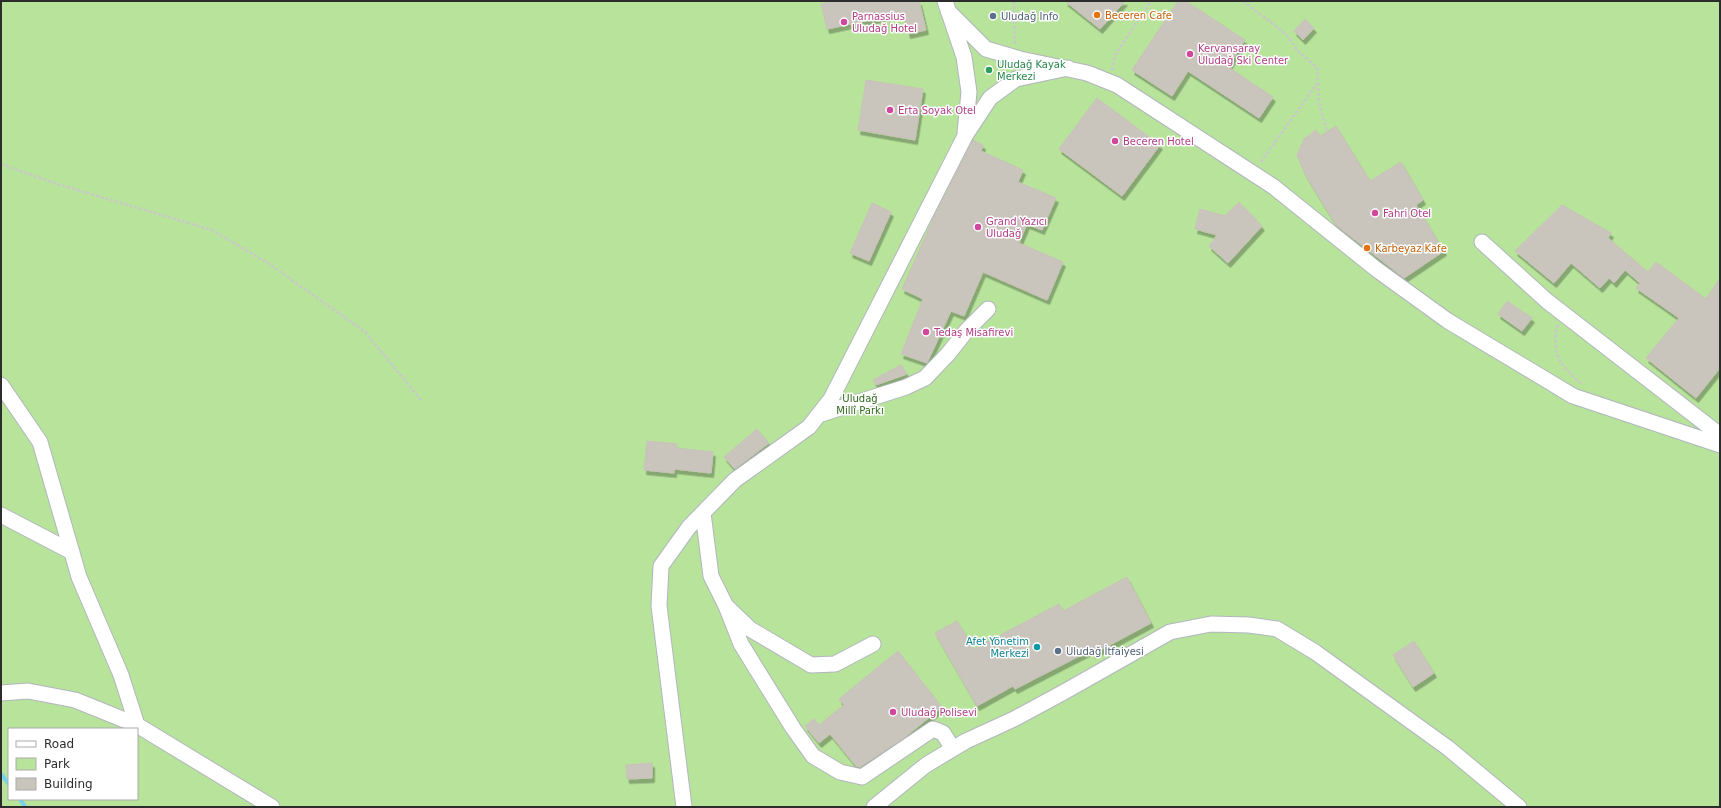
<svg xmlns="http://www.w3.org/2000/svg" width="1721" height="808" font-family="'DejaVu Sans',sans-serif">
<defs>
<filter id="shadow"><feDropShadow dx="2.5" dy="4.5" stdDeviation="0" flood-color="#0004"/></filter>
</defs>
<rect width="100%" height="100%" fill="#ede6de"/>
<path fill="#b7e39b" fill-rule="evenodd" d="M1 1H1720V807H1ZM9 729H137V799H9Z"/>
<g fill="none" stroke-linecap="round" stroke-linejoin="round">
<path stroke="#73d2ee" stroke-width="4" d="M1 774 9 784
M20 799 25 807"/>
</g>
<path fill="#c9c4bc" stroke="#c9c2b8" filter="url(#shadow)" d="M834 1H919L926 30 908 34 903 13 827 29 821 4Z
M1065 1H1125L1100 29Z
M1178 1H1186L1245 40 1228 67 1273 97 1259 118 1188 71 1172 96 1132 70Z
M1305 19 1314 28 1303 40 1294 31Z
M866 80 923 89 915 140 858 130Z
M1097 98 1160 145 1122 196 1059 149Z
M1336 126 1370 181 1401 162 1423 200 1416 205 1444 251 1404 278 1336 225 1305 174 1297 155 1304 139 1316 130 1320 136Z
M973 140 983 145 981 151 1023 170 1018 182 1056 198 1042 230 1027 224 1019 243 1063 262 1047 300 983 272 964 316 951 311 927 363 901 354 923 299 902 289 935 215Z
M1239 202 1262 226 1228 263 1209 246 1217 235 1195 229 1200 209 1225 216Z
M872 203 891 212 869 261 850 253Z
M1562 205 1611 233 1608 238 1648 272 1656 262 1706 299 1720 278V368L1696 398 1646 358 1679 318 1636 288 1640 283 1625 270 1614 283 1609 278 1600 288 1571 263 1554 283 1515 251Z
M1507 301 1532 318 1522 331 1498 314Z
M901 365 907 374 876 385 873 380Z
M757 429 769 443 735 469 724 457Z
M647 441 677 444 676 448 713 452 711 473 674 469V473L644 470Z
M1127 577 1151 623 1093 654 1091 650 1015 689 1013 686 977 706 935 633 957 621 974 649 1059 604 1063 611Z
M1414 641 1434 673 1413 687 1393 655Z
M898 651 942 707 904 738 860 767 856 766 830 734 819 743 805 726 814 719 819 725 844 705 839 699Z
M652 763V778L627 779 626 765Z"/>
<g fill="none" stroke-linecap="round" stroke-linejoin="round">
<defs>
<path id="minor" d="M945 1 964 57 969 92 965 133
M948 11 986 49 1020 59 1087 73 1117 85 1274 187 1376 269 1448 321 1573 396 1720 445
M1482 242 1547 301 1720 435
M1 385 40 442 79 577 121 675 137 725
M818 415 906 387 925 378 948 354 967 330 988 309
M703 513 711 576 726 606 750 629 811 665 835 664 873 644
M1 515 72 552
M726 606 741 644 793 728 813 756 840 772 862 777 933 729 943 733 953 749
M1 693 28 691 75 700 137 725 272 807
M684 807 659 606 661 566 689 527 735 480 809 427 831 399 965 136 990 98 1016 79 1068 68
M874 807 926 765 966 741 1014 719 1064 692 1170 632 1211 624 1249 625 1277 629 1315 652 1448 748 1519 807"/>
</defs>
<use href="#minor" stroke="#b2b5bf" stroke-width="17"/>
<path stroke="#c8c8c8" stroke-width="2.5" stroke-dasharray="3 2" stroke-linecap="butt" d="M1014 1 1015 45
M1243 1 1286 34 1297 50 1317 68 1318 82 1260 163
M1112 70 1115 55 1151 1
M1318 83 1319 102 1327 132
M1 164 57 184 212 230 271 265 365 332 421 400
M1558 325C1550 354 1561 367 1582 384"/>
<use href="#minor" stroke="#fff" stroke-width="15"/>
</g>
<g fill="#e8710a" stroke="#fff" stroke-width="1.5">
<circle cx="1097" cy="15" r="4"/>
<circle cx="1367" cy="248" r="4"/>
</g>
<g fill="#5c6f8a" stroke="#fff" stroke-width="1.5">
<circle cx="993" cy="16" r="4"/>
<circle cx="1058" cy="651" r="4"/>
</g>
<g fill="#d1479c" stroke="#fff" stroke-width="1.5">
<circle cx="844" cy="22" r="4"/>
<circle cx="1190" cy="54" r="4"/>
<circle cx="890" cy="110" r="4"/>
<circle cx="1115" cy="141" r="4"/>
<circle cx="1375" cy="213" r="4"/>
<circle cx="978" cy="227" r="4"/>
<circle cx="926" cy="332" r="4"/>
<circle cx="893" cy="712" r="4"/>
</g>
<circle fill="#2e9e5b" stroke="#fff" stroke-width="1.5" cx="989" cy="70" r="4"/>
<circle fill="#0f9aa8" stroke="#fff" stroke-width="1.5" cx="1037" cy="647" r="4"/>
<g text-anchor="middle" stroke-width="3" stroke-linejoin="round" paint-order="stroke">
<g font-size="10" fill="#c56008" stroke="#fff" text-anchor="start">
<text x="1105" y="19">Beceren Cafe</text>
<text x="1375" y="252">Karbeyaz Kafe</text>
</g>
<g font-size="10" fill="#b23c85" stroke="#fff" text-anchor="start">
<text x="852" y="20">Parnassius<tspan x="852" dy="12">Uludağ Hotel</tspan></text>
<text x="1198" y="52">Kervansaray<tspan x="1198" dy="12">Uludağ Ski Center</tspan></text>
<text x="898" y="114">Erta Soyak Otel</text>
<text x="1123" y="145">Beceren Hotel</text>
<text x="1383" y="217">Fahri Otel</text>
<text x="986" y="225">Grand Yazıcı<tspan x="986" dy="12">Uludağ</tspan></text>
<text x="934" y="336">Tedaş Misafirevi</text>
<text x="901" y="716">Uludağ Polisevi</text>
</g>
<g font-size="10" fill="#4e5e75" stroke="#fff" text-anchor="start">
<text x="1001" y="20">Uludağ Info</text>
<text x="1066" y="655">Uludağ İtfaiyesi</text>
</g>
<g font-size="10" fill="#27864d" stroke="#fff" text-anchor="start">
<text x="997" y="68">Uludağ Kayak<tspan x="997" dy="12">Merkezi</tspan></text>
</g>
<g font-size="10" fill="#2f691b" stroke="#fff">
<text x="860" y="402">Uludağ<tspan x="860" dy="12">Millî Parkı</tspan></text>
</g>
<g font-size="10" fill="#0d838f" stroke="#fff" text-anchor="end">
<text x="1029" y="645">Afet Yönetim<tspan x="1029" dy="12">Merkezi</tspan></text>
</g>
</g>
<rect width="1721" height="808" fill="none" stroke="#2c2c2c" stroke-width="4"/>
<rect x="8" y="728" width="130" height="72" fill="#ffffff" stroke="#ababab"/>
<rect x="16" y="741" width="20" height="6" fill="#ffffff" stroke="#ababab"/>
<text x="44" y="748" font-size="12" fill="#2c2c2c">Road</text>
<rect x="16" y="758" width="20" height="12" fill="#b7e39b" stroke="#ababab"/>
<text x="44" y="768" font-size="12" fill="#2c2c2c">Park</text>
<rect x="16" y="778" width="20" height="12" fill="#c9c4bc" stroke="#ababab"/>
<text x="44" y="788" font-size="12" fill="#2c2c2c">Building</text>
</svg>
